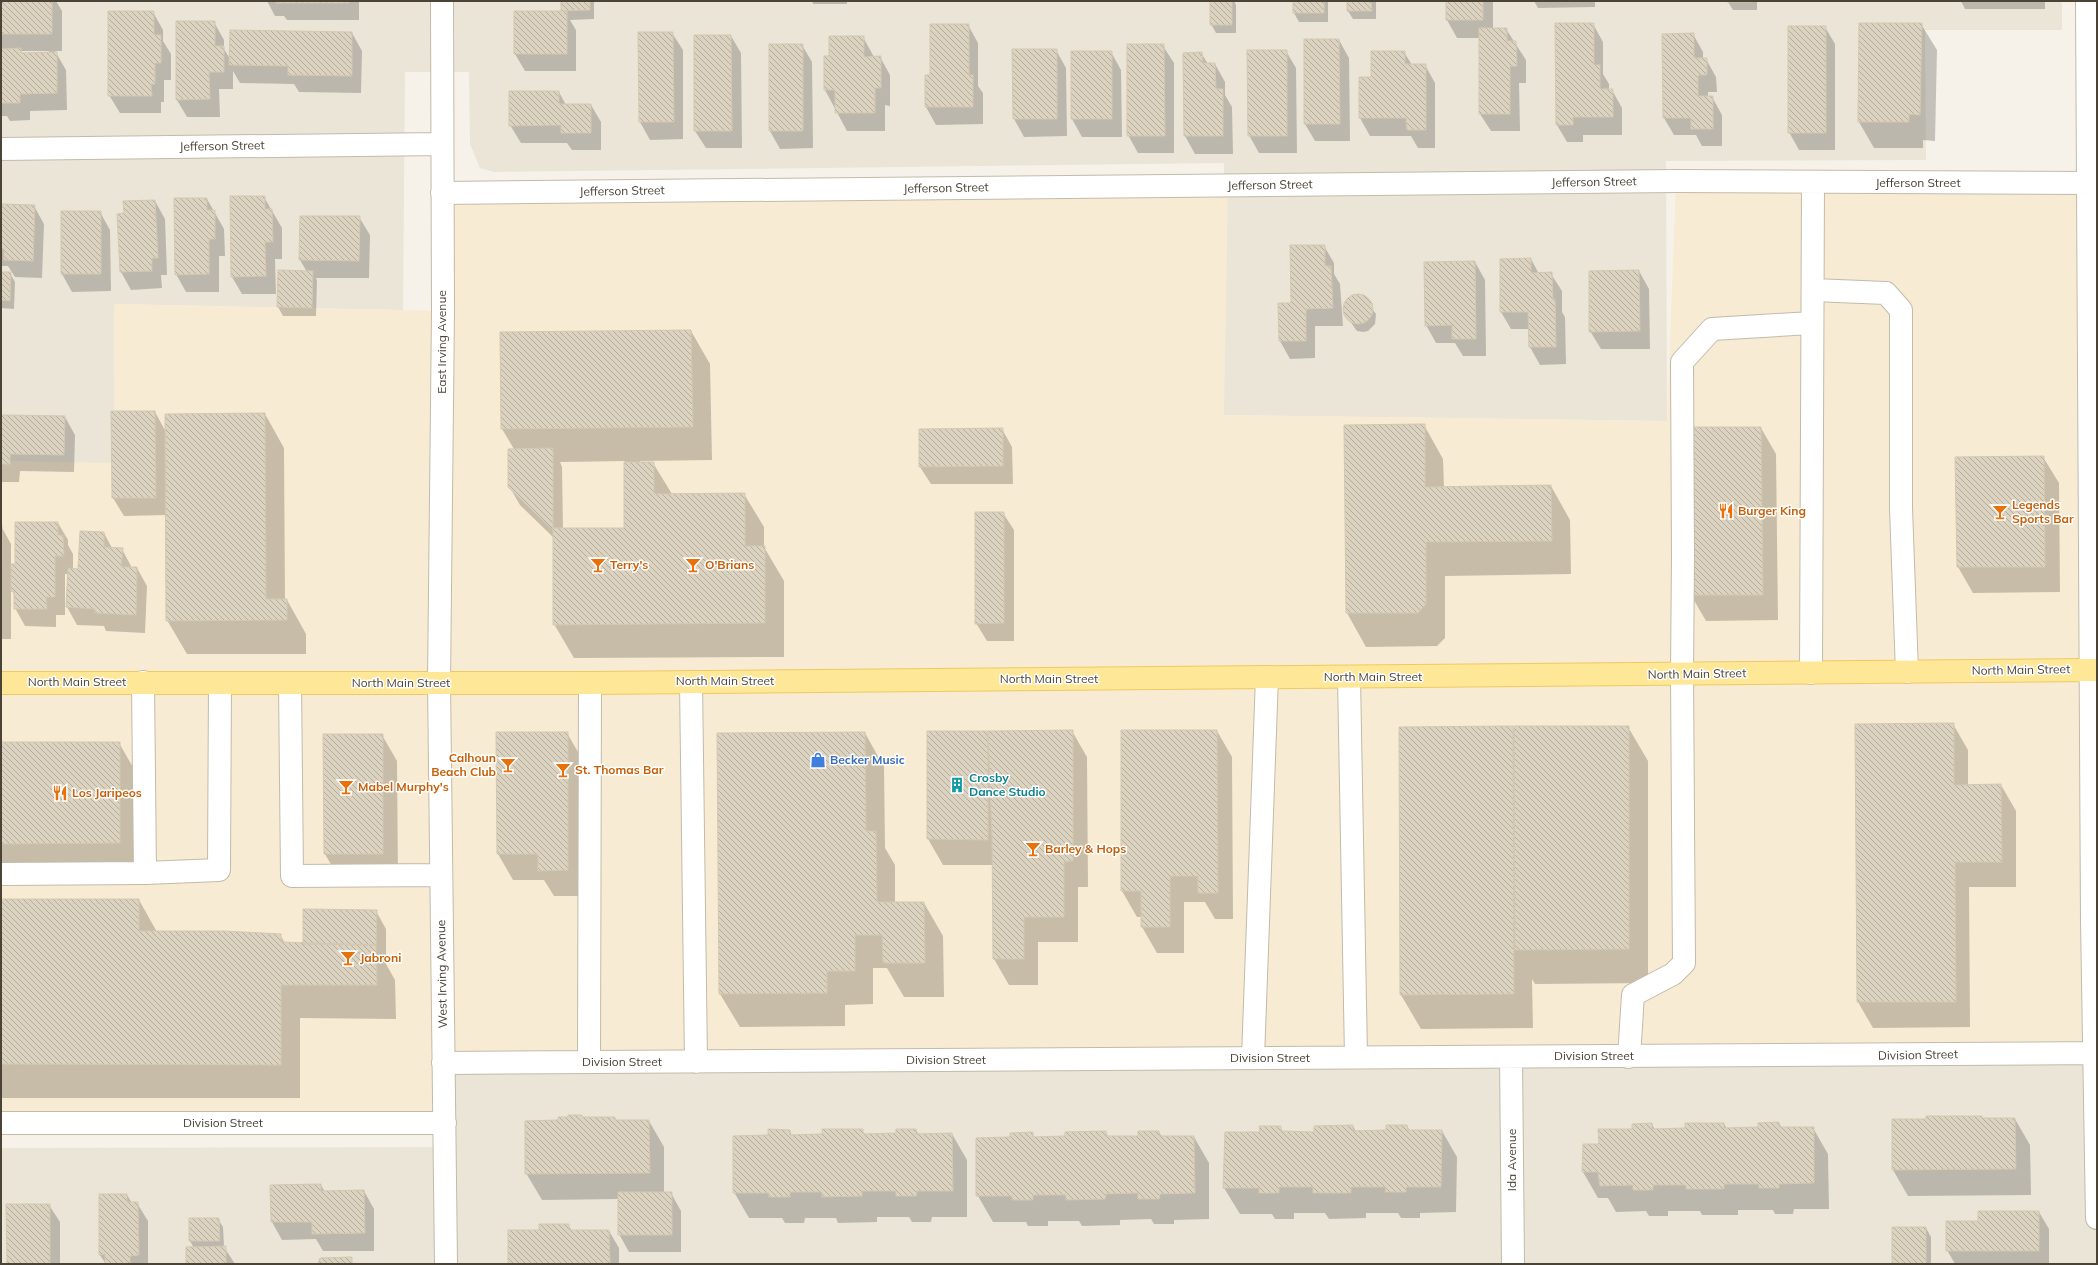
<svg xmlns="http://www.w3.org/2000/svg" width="2098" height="1265" font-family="Mulish,sans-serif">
<defs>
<pattern id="building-back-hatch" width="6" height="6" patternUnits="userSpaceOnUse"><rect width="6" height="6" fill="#dbd2c0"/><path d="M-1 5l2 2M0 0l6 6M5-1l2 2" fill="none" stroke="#b4ac9d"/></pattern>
</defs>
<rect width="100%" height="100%" fill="#f6f2e9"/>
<path fill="#eae5d7" d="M1 1H2062V30H1925L1926 160 1666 161 1667 421 1223 415 1224 163 493 172 480 168 470 144 469 72H405L403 310 114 304 115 464 1 461Z
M2097 1053V1264H1V1148L445 1147 443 1063Z"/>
<path fill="#f8ebd3" d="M1676 181 2087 184 2097 1053 444 1063 445 1123H1V461L115 463 114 304 443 311 442 193 1228 186 1224 415 1667 421Z"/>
<path fill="#0003" fill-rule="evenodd" d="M1 1H56L62 11V51H55L66 70 67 110 30 111V120L10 121 7 116H2ZM21 51H49V53L23 54Z
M267 1H359V20H287L284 16H275Z
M562 1H594V19L570 20 576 30V71H525L515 54 562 12Z
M812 1H847V4H813Z
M1135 1H1170V2H1136Z
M1211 1H1234L1236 5V33H1216L1211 24Z
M1294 1H1328V22H1299L1294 13Z
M1348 1H1376V19H1353L1348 11Z
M1447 1H1493V29H1506L1526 60V83H1519L1520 131H1491L1480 114V38H1457L1447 20Z
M1534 1H1595V7L1538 8Z
M1757 1V10H1733L1728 2Z
M1961 1H2045V9H1965Z
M153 12 163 30V41L171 54V80H164V102H161V113H120L109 95Z
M214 22 224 40V49L230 59 352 33 362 51 361 93 299 92 294 84 240 83 233 71V89H219L220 117H187L177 100Z
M1593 24 1603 42V74L1609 84V90H1612L1622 108V135H1583V142H1567L1557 125Z
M1921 24 1937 50 1935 141 1923 140V148H1874L1859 122Z
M968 25 978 43V86L983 93V124L936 125 926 107 931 76Z
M1825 27 1835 44V150H1799L1789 132Z
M672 33 683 50V139L650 140 640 122Z
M1693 34 1703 52V59H1706L1716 77 1717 92H1708V97H1712L1722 115V146H1702L1696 135H1674L1664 118Z
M731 36 741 53 742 148H706L695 131Z
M863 37 874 57H880L890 75V106L885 105V131H847L825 90V57H830Z
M1339 40 1349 58 1350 141H1315L1305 124Z
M802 45 812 62 813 148 780 149 770 131Z
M1163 46 1174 63V153H1138L1128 135Z
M1056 50 1066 68 1067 136 1024 137 1014 119Z
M1286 51 1296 68 1297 153H1259L1249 135Z
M1111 52 1121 70 1122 137H1082L1072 119Z
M1404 52 1412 65H1425L1435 83V148H1418L1411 136H1370L1360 118V78H1372Z
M1201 53 1208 64H1215L1225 82V95L1232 107 1233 154H1195L1185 136 1184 54Z
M559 92 566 105H591L601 122V150H572L567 143H521L510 125Z
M264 197 282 228V259H275L276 294H242L232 277Z
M207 199 224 229 225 256H219V292H186L176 274Z
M155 201 165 219 167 275H161L162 288 131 290 121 272 118 215 125 214Z
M1 205 34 206 44 224 42 278 15 277 8 266H1Z
M100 212 110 230 111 291 72 292 62 274Z
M301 217H359L370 235 369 278H316L317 281 316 316H283L278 307 307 272 300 260Z
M1324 246 1334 263V274L1340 284 1343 326H1315V358L1290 359 1280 341 1292 304Z
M1531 259 1539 274H1551L1562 291V312L1565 317 1566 364 1540 365 1530 347 1529 329H1511L1501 312Z
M1475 262 1485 280 1486 356H1463L1455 343H1436L1426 325Z
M1639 271 1649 289 1650 349H1601L1590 331Z
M1 273H10L15 282 14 309 1 308Z
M1362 296 1376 314 1375 324 1368 331 1363 332 1357 331 1344 313 1345 304 1351 297Z
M691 331 710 364 712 460 640 461V463H653L672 494H744L764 527V547L784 581V657L574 658 554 624V538L520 505 509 486 514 449 502 429ZM625 461V529H563L562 467 560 462Z
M112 412H155L166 432 265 414 284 448 285 600H287L306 634V654H187L167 620V515L124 516 113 498Z
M1 416 65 417 75 435 74 472 20 471 19 482H1Z
M1424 425 1443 459 1444 487 1551 486 1570 520 1571 574 1445 576V638L1437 646 1366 647 1347 613 1345 426Z
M1761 428 1776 454 1778 620 1706 621 1691 595Z
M1002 429 1012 447 1013 484H931L920 467Z
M2043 457 2059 483 2060 592 1973 593 1958 567 1956 458Z
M1003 513 1014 530V641H987L976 623Z
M58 523 68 540V545L73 554V570H79L104 533 112 548 122 549 132 568H137L147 586 145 633 106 631 104 626 77 625 67 607 69 574H65V615H56V627L25 626 15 608V596L11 589V639H1V526L11 544V565H16Z
M1953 724 1968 750V786L2001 785 2016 811V887H1969L1970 1027 1873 1028 1858 1002 1856 725Z
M1512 727 1515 732 1628 727 1648 761V983L1535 984 1532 979 1533 1028 1421 1029 1401 995Z
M1072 731 1087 757 1088 887H1078V942H1038V985H1009L994 959 993 865H943L928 839V732Z
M1217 731 1232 757 1233 919H1215L1205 902H1184V953H1157L1142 927V917H1137L1122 891Z
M497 733H567L582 759 583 896H554L544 880H513L498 854Z
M865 733 884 767 885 848 895 865V903H924L943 936 944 997H904L887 968H873V1004L845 1005V1026L740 1027 720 994Z
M324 735H382L397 761 398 880H340L325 854Z
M1 743H119L134 769 135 869H6L1 861Z
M1 900H139L157 932 280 935 285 943 304 944 376 911 386 929V964L395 980 396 1019 300 1018V1098H1Z
M581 1116 583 1118H615L617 1121H649L664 1147V1193H671L681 1211V1252H629L619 1234V1199L542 1200 526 1173 559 1121Z
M2015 1119 2030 1145 2031 1195 1908 1196 1893 1170V1120Z
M1779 1123 1782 1128H1813L1828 1154 1829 1209H1794L1793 1214H1775L1773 1210H1738V1215H1702L1700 1211H1668V1216H1649L1646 1211 1616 1212 1608 1198H1598L1583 1172 1600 1145 1633 1130 1652 1124 1655 1130 1686 1129 1724 1124 1727 1129 1759 1128Z
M1353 1126 1356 1132 1387 1131 1407 1126 1410 1131H1442L1457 1157 1456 1212 1420 1213V1218H1401L1398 1213H1366V1218L1329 1219 1325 1213H1294V1219H1275L1272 1214H1240L1224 1188 1226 1133H1261L1280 1127 1283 1132 1315 1133Z
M862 1130 865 1135 896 1134 916 1130 919 1135 952 1134 967 1160V1217H932L931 1222H912L909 1217H877V1222L838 1223 836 1218H805L804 1223H785L782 1218H749L734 1192 769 1136 790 1131 792 1136 823 1135Z
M1106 1132 1108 1137 1139 1136 1159 1132 1162 1137H1194L1209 1163V1219L1174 1220V1224H1154L1151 1219 1120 1220V1225L1082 1226 1079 1221H1048V1226H1028L1026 1222H993L978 1196 1011 1138 1032 1133 1035 1138 1066 1137Z
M321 1185 325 1192 364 1191 374 1209V1251H323L316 1239 282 1240 272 1222Z
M127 1195 132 1203H137L148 1221V1264H106L100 1255Z
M49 1205 60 1222V1264H8Z
M2039 1212 2049 1229V1264H1955L1947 1250 1979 1222Z
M218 1219 223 1227 224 1247 235 1264H187L194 1248 190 1241Z
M568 1225 572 1231H609L619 1248V1264H509L540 1231Z
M1926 1228 1931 1237V1264H1893Z"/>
<path fill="url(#building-back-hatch)" stroke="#d4c8b0" d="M1 1H52V34H1Z
M276 1H349V3H276Z
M561 1H590V10L561 11Z
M1210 1H1232V25H1210Z
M1293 1H1324V13H1293Z
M1347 1H1371L1372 11H1347Z
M1446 1H1483V20H1446Z
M1727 1H1753V2H1727Z
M108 11H154V35H161V63H155V84H151L152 96H108Z
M514 11H567V54H514Z
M176 21H215V46H224V72H209L210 99 176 100Z
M1555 23H1594V65H1600V89H1613V117H1573V125H1556Z
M1859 23H1922L1920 115 1909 114V122H1858Z
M930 24H969V75H973V107H925V75H930Z
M1788 26H1826V133H1788Z
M1479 28H1507V41H1516L1517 66H1510V114H1479Z
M230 30 352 32V76L288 75V66L229 65Z
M638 32H673L674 122H639Z
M1694 33V58H1707V75H1698V96H1713V129H1691V118H1663L1662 34Z
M694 35H731L732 131H694Z
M829 36H864V57L881 56V88H875V113H835V90H824V56H829Z
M1304 39H1339L1340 124H1304Z
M769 44H803V131H769Z
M1127 44H1164L1165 136H1127Z
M21 48V53L57 52V93L20 94V103H1V49Z
M1012 49H1057V119H1013Z
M1247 50H1287V136H1248Z
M1071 51H1112V119H1071Z
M1371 51H1405V64H1426V130H1407L1406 118H1359V77H1371Z
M1202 52 1203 63H1215L1216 89H1223V136H1184L1183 53Z
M509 91H559V104H591V133H561V125L509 126Z
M230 196H265V209H272L273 242H265L266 276 231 277Z
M174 198H207V210H215V239H209V274L175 275Z
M155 200 158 258H152V271L120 272 117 214 124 213 123 201Z
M1 204 35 205 33 261 4 260V249H1Z
M61 211H101V274H61Z
M300 216H360L359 261 299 260Z
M1290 245H1325V266H1331L1333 308 1306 309V341H1279L1278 303H1291Z
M1531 258V273L1552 272 1553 299H1555L1556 347H1529L1528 312H1500V259Z
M1475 261 1476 339H1452V325L1425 326 1424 262Z
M278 270 313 271 312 308 277 307Z
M1639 270 1640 331 1589 332V271Z
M1 272H11L10 301 1 300Z
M1343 309a15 15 0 1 1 30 0a15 15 0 1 1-30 0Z
M691 330 693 427 501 429 500 332Z
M111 411H155L156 498H112Z
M265 413 266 599H287V620L166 621 165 414Z
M1 415 65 416 64 455 10 454V464H1Z
M1425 424V487L1551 485 1552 541 1426 542V604L1418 613H1346L1344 425Z
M1688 427H1761L1763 595H1690Z
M1003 428V466L919 467V429Z
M553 448V530L508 487V449Z
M2044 456 2045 567H1957L1955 457Z
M624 462H654V494L745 493V546H765V623L553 625V528H624Z
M975 512H1004V623L975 624Z
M15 522H58V535H63L64 556H55V597H46L47 609H14V592L11 591V564H15Z
M1 525H2L1 622Z
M80 531 104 532V547L123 548 121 567H137L136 615 95 613V609L66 607 68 568 78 569Z
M1954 723V785L2001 784 2002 862H1955L1956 1002H1857L1855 724Z
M1513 726 1514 994 1400 995 1399 727Z
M1514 726H1629V949L1515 950Z
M1073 730V861L1064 862V917H1024V959H993L992 837 988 731Z
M1121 730H1217L1218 893H1198V876H1170V927H1141V891H1121Z
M927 731H988V840L927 839Z
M496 732H568V870L538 871V854H497Z
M865 732 866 831H876L877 902H924L925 963H883L882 935H855V971H827V993L719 994 717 733Z
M323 734H383V854H324Z
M1 742H120V843L1 844Z
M1 899H139V931H224L281 934V942L376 945 377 985H281V1065L1 1064Z
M303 909 377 910 376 945 303 944Z
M568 1115H582V1117H615V1120H649L650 1173 525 1174V1121L558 1120V1117H568Z
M1926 1116H1982V1118H2015L2016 1169 1892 1170V1119H1926Z
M1779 1122V1127H1814V1183L1779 1184V1188H1759V1184H1724V1189H1686V1185H1653V1190H1633V1185L1600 1186 1598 1172H1582L1583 1144H1599L1598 1129H1632V1124L1652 1123V1129L1685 1128V1123H1724V1128L1758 1127V1123Z
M1353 1125V1131L1386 1130V1125H1407L1408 1130H1442L1441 1187H1406V1192H1385L1386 1187H1351V1193H1313V1187H1279V1193H1259V1188H1223L1225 1132H1260L1259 1126H1281V1131L1314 1132V1126Z
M768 1129 790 1130V1135L822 1134V1129H863V1134L896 1133V1129H916V1134L952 1133 953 1191H917L916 1196H896V1191H862V1196L822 1197V1192H790V1197H769V1193H733V1136L768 1135Z
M1106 1131V1136H1138V1131H1159V1136H1194L1195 1193 1160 1194 1159 1199H1138V1193L1106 1194 1105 1199 1066 1200V1195H1033V1200H1012V1196H976V1138L1010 1137V1133L1033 1132V1137L1065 1136V1132Z
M321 1184V1191L364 1190 365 1233 312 1234V1222H271L270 1185Z
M618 1192H672V1235H618Z
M99 1194H127V1202H138L139 1255 130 1256V1264H105V1254L99 1255Z
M6 1204H50V1264H7Z
M1978 1211H2039V1251H1946V1221H1978Z
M189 1218H219L220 1241H189Z
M539 1224H569V1230H609L610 1264H508V1230H539Z
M1892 1227H1926V1264H1892Z
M226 1246V1264H186V1247Z
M352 1257V1264H318L320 1258Z"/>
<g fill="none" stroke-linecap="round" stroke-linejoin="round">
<defs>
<path id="minor" d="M442 1 443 311 439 683 446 1264
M2087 1 2092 921 2097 1218
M1 149 442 144
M442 193 1676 181 2097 183
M1813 290 1886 293 1901 310V508L1907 672
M1811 673 1813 182
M1349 677 1356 1057
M143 682 145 873
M691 682 696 1062
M290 683 292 876 441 875
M1 874 145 873 219 870 220 683
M1511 1057 1513 1264
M1629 1057 1633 995 1673 974 1684 963 1682 674 1683 555 1682 362 1712 329 1811 323
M1253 1058 1267 677
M589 1062 590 683
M443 1063 2097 1053
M1 1123H445"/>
<path id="major" d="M1 683H590L2097 670"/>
</defs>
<use href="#minor" stroke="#c2bbaa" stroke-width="24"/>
<use href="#major" stroke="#edca5f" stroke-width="24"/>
<use href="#minor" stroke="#fff" stroke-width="22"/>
<use href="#major" stroke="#ffe798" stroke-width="22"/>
</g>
<defs>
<symbol id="restaurant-bare" viewBox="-9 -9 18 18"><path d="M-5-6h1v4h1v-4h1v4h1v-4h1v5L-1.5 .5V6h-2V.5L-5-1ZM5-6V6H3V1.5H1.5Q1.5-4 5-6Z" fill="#e8710a" stroke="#fff" stroke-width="2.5" paint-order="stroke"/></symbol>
<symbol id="bar-bare" viewBox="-9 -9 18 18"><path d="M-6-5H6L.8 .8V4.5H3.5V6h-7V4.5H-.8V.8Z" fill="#e8710a" stroke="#fff" stroke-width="2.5" paint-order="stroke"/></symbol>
<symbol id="shop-bare" viewBox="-9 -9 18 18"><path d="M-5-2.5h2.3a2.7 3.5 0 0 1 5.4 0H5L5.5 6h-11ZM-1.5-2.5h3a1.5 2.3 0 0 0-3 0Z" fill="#3f7fe0" stroke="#fff" stroke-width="2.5" paint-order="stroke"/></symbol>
<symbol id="building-bare" viewBox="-9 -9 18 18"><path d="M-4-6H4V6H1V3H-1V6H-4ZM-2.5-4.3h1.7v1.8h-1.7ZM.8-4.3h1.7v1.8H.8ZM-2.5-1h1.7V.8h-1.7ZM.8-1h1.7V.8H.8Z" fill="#0f9aa8" stroke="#fff" stroke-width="2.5" paint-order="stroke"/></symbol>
</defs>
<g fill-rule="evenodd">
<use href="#restaurant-bare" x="1715" y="500" width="22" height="22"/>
<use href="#bar-bare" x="1989" y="501" width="22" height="22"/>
<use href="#bar-bare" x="587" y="554" width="22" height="22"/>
<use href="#bar-bare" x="682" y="554" width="22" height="22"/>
<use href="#shop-bare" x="807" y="749" width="22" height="22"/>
<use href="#bar-bare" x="497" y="754" width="22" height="22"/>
<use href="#bar-bare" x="552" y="759" width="22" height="22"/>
<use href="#building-bare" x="946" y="774" width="22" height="22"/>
<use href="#bar-bare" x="335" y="776" width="22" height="22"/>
<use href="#restaurant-bare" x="49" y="782" width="22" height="22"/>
<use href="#bar-bare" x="1022" y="838" width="22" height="22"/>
<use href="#bar-bare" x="337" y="947" width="22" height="22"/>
</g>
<g text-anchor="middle" stroke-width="3" stroke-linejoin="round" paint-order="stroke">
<g font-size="12" fill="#4a4336" stroke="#fff">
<text transform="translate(222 146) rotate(-1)" y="4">Jefferson Street</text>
<text transform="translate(1594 182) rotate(-1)" y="4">Jefferson Street</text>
<text x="1918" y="187">Jefferson Street</text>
<text transform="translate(1270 185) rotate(-1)" y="4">Jefferson Street</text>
<text transform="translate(946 188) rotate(-1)" y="4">Jefferson Street</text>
<text transform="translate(622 191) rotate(-1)" y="4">Jefferson Street</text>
<text transform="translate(442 342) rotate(-90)" y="4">East Irving Avenue</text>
<text transform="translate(2021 670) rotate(-1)" y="4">North Main Street</text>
<text transform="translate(1697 674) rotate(-1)" y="4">North Main Street</text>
<text x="1373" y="681">North Main Street</text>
<text x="1049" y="683">North Main Street</text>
<text x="725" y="685">North Main Street</text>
<text x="77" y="686">North Main Street</text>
<text x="401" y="687">North Main Street</text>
<text transform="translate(442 974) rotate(-91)" y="4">West Irving Avenue</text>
<text transform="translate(1918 1055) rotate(-1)" y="4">Division Street</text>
<text x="1594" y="1060">Division Street</text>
<text x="1270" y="1062">Division Street</text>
<text x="946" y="1064">Division Street</text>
<text x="622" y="1066">Division Street</text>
<text x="223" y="1127">Division Street</text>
<text transform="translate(1512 1160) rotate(-90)" y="4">Ida Avenue</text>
</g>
<g font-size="12" font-weight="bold" fill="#c56008" stroke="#fff" text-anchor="start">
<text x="2012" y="509">Legends<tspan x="2012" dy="14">Sports Bar</tspan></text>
<text x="1738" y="515">Burger King</text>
<text x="610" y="569">Terry's</text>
<text x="705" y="569">O'Brians</text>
<text x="496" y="762" text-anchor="end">Calhoun<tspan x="496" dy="14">Beach Club</tspan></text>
<text x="575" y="774">St. Thomas Bar</text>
<text x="358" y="791">Mabel Murphy's</text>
<text x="72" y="797">Los Jaripeos</text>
<text x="1045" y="853">Barley &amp; Hops</text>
<text x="360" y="962">Jabroni</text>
</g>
<g font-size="12" font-weight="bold" fill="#366cbe" stroke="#fff" text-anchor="start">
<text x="830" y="764">Becker Music</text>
</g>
<g font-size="12" font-weight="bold" fill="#0d838f" stroke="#fff" text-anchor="start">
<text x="969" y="782">Crosby<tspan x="969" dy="14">Dance Studio</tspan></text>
</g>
</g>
<rect width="2098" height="1265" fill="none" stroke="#4a4336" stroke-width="4"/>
</svg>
